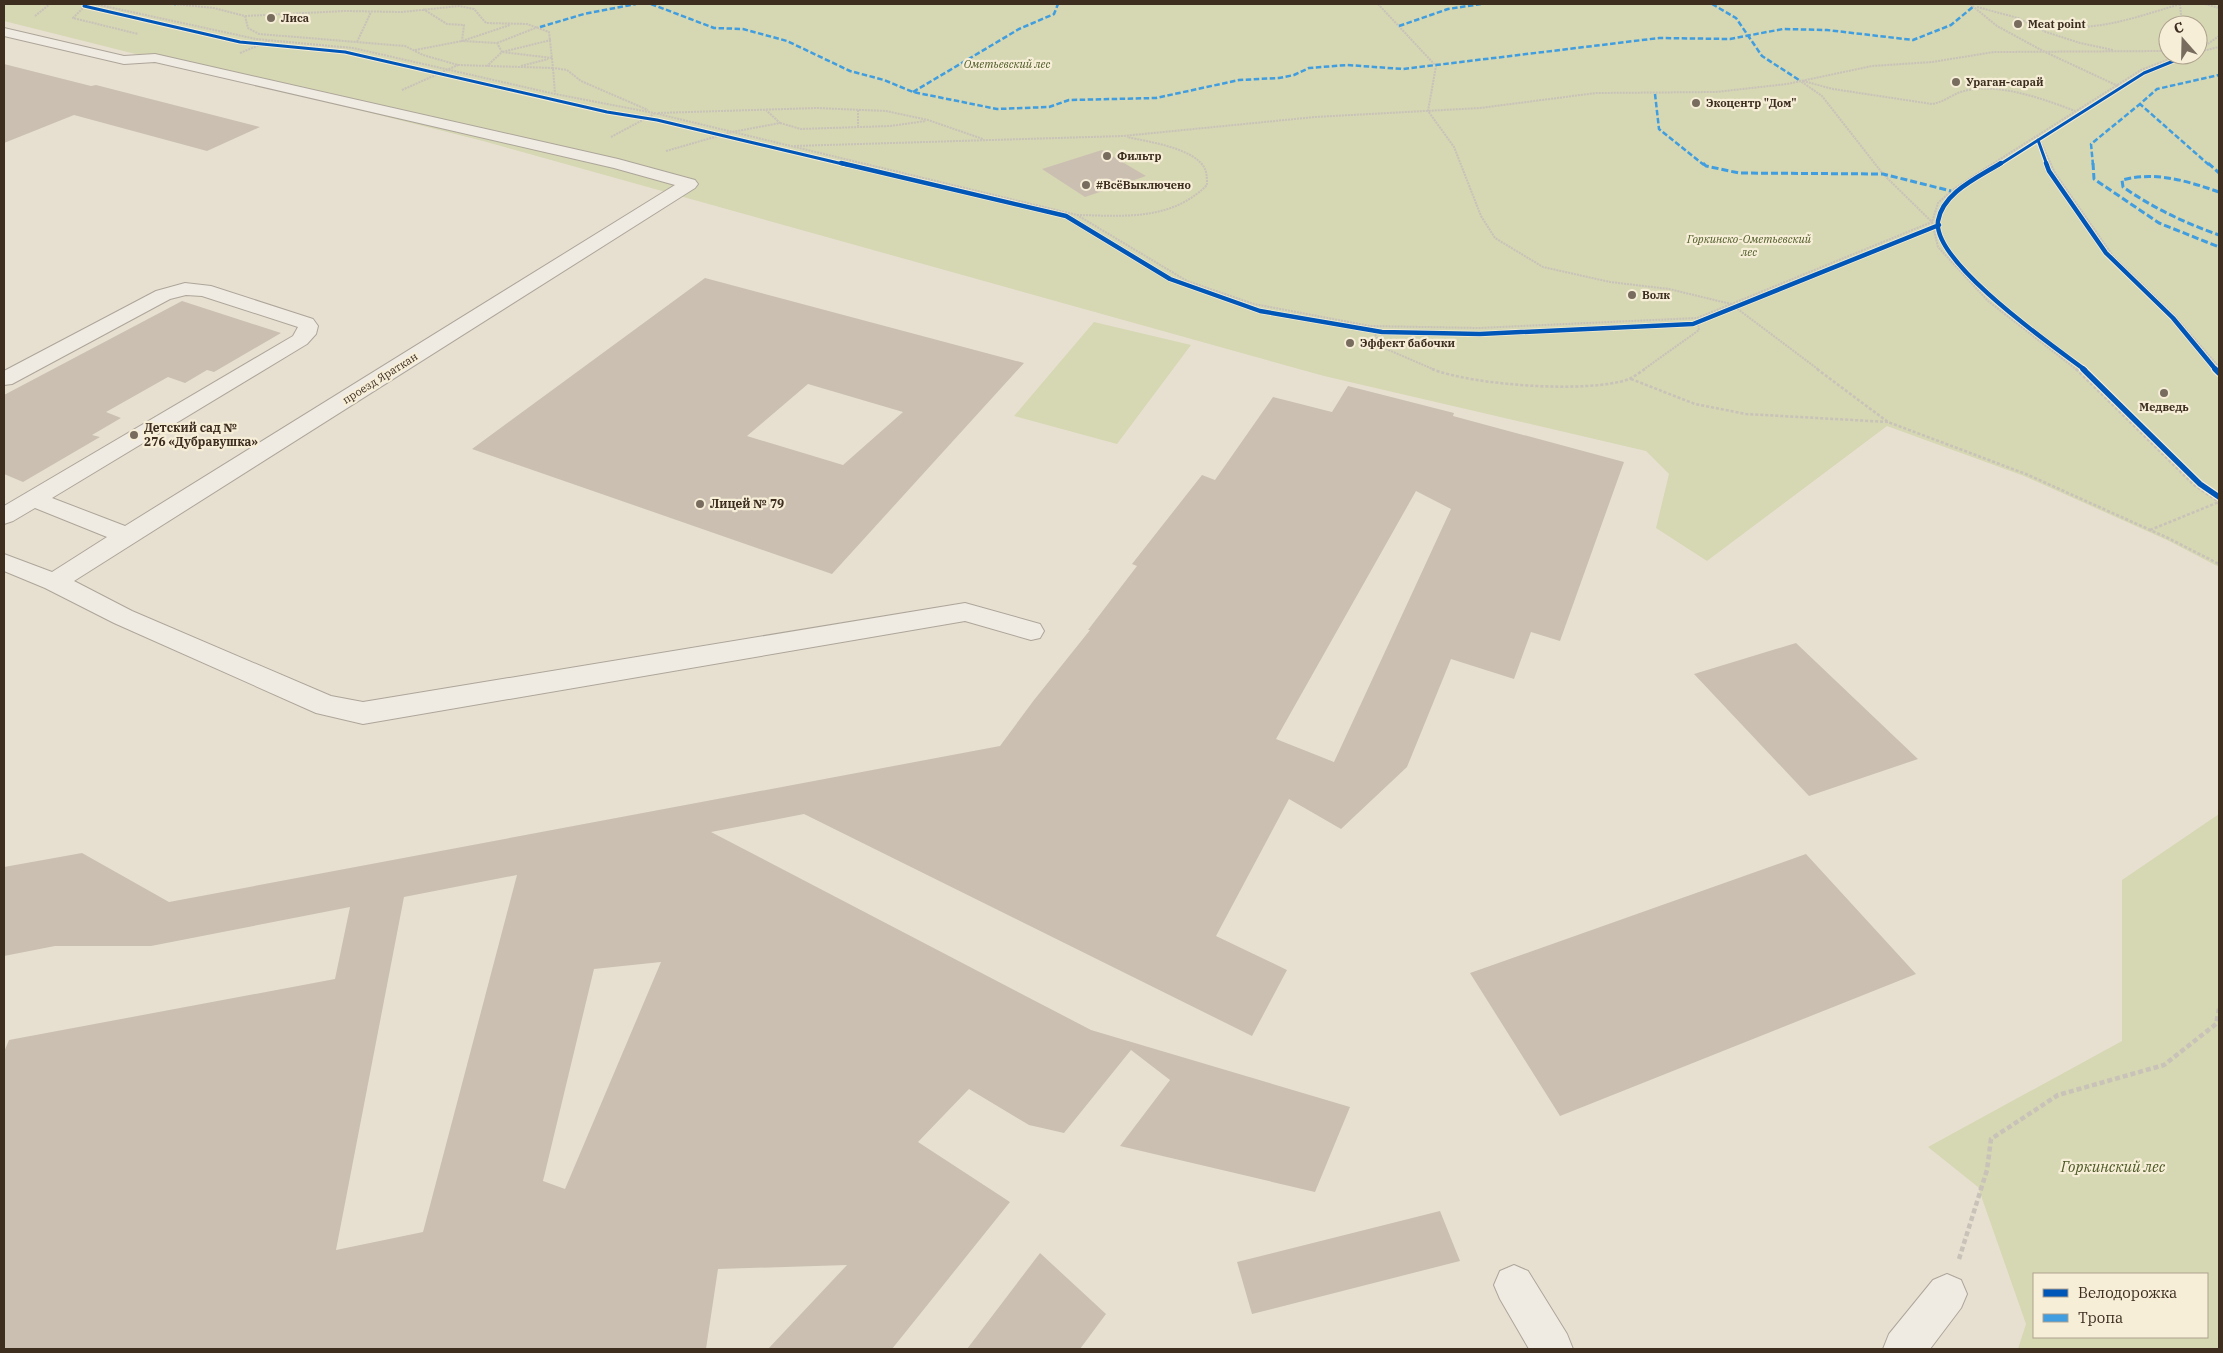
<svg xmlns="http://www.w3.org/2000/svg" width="2223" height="1353" font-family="'IBM Plex Serif',serif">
<rect width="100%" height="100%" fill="#e7e0d1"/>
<path fill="#d6d7b3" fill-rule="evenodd" d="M4 4H2219V567L2167 540 2024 476 1887 426 1707 561 1656 528 1669 474 1646 451 1324 376 483 141 4 21ZM2168 25H2198V55H2168Z
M1094 322 1191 345 1117 444 1014 416Z
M2219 814V1349H2018L2026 1324 1978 1187 1928 1147 2122 1041V880ZM2034 1274H2207V1337H2034Z"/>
<path fill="#cbbfb2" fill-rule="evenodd" d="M4 64 91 86 96 85 260 127 207 151 74 115 4 143Z
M1102 150 1146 176 1085 197 1042 169Z
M705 278 1024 363 832 574 472 449ZM808 384 903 412 843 465 747 436Z
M182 301 281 333 214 372 207 370 185 383 168 377 106 412 121 418 92 435 100 437 23 482 4 474V395Z
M1348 386 1454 413 1453 416 1624 462 1560 641 1531 632 1514 679 1451 659 1407 767 1341 829 1289 799 1216 936 1287 970 1252 1036 804 814 711 832 1091 1030 1350 1107 1315 1192 1120 1146 1170 1080 1131 1050 1064 1133 1029 1125 969 1089 918 1142 1010 1202 892 1349H768L847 1265 718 1269 706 1349H4V1052L9 1040 335 979 350 907 151 946H55L4 956V867L82 853 169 902 1000 746 1034 700 1090 630H1088L1137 566 1132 564 1202 475 1215 480 1273 397 1332 412ZM1416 491 1451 509 1334 762 1276 739ZM517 875 423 1232 336 1250 404 897ZM661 962 565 1189 543 1181 594 969Z
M1796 643 1918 759 1809 796 1694 674Z
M1806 854 1916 974 1560 1116 1470 973Z
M1440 1211 1460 1261 1252 1314 1237 1262Z
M1040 1253 1106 1314 1080 1349H967Z"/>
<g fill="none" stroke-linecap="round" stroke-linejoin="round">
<defs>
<path id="minor" d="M4 28 124 56 155 54 618 159 695 180 698 184 695 188 74 581 132 611 331 696 363 702 965 603 1040 624 1044 631 1040 638 1031 640 965 621 363 724 316 713 114 623 45 588 4 571V554L52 572 107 537 35 508 13 521 4 524V506L293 336 298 327 202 296 186 295 170 299 12 384 4 385V371L156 291 185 283 211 286 313 319 318 326 316 334 307 344 52 498 125 526 675 185 614 168 155 62 124 64 4 36Z
M1514 1265 1528 1271 1567 1334 1573 1349H1529L1500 1299 1494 1285 1500 1271Z
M1947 1274 1961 1280 1967 1294 1961 1308 1930 1349H1883L1889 1334 1933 1280Z"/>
</defs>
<use href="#minor" stroke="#ada599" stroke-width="2"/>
<path stroke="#c8c2b9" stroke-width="2" stroke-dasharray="2 1" stroke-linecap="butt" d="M87 4 73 18 138 34
M95 4 256 39 353 48 555 94 654 113 1077 215 1187 281 1254 304 1370 326 1479 328 1697 318 1932 222 1883 174 1822 96 1799 80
M154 4H174
M174 4 214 8 245 16 248 28 259 34 405 46 423 55 458 65 553 68 555 94
M1378 4 1436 66 1428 111 1454 147 1481 216 1495 238 1543 267 1610 282 1669 289 1731 304 1819 370
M1970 4 1997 26 2043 51 2118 86
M2180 4 2182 25
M2205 4 2219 8
M1977 7 2018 18 2046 32 2080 43 2113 50
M423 9 447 24 464 25 462 41 497 43 502 52 487 66
M35 16 50 4
M245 16 345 11 402 12 459 6 474 9 486 23 527 24 549 32 553 68 567 70 581 81 648 110
M2034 24C2090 34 2128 20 2180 4
M551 40 502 52 552 58
M357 42 371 12
M497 43 538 27
M415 50 462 41 510 25
M2198 51 2219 36
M2198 52 2219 47
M240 53 269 41
M521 66 548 59
M1803 81 1833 89 1932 104C1945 102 1952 94 1964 91 1997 82 2044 99 2075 111
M402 90 458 65
M858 110V126
M658 113 817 108 886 111 928 120 983 139
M780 123 801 129 890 126 926 121
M2038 136 2055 173 2113 256 2173 314 2219 367
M611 137 654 114
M794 146 1123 136 1315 117 1480 108 1596 93 1716 92 1787 84 1872 66 1932 62 1994 52 2168 51
M666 151 732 132 780 123 766 110
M1077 215C1124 216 1171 221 1207 185 1207 180 1207 173 1205 169 1195 148 1149 142 1127 137
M1370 327 1384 348 1435 370
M1643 370 1699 330 1697 318
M2077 370 1988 301 1938 247 1932 222 1938 203 1951 191 1975 175 2141 70 2172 58 2187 55"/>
<path stroke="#c8c2b9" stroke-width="2.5" stroke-dasharray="3 2" stroke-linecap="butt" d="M1432 369C1471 385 1589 394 1629 379 1634 377 1640 372 1645 369
M1817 369 1888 422 2026 474 2168 538 2219 564
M2076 369 2194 485 2219 502
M1631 379 1695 404 1746 414 1888 422
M2150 530 2219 502"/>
<path stroke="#c8c2b9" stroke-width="4.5" stroke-dasharray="5 3" stroke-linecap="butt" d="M1959 1259 1987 1170 1991 1139 2058 1095 2164 1065 2216 1024 2219 1009"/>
<use href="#minor" fill="#efebe3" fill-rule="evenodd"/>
<path stroke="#3f9de0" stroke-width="2.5" stroke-dasharray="5.5 2.5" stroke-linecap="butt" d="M174 4H176
M651 4 714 28 743 29 787 41 850 71 884 80 913 92 997 109 1049 107 1069 100 1156 98 1239 80 1279 78 1294 75 1309 68 1347 65 1403 69 1659 38 1730 39 1783 29 1827 30 1913 40 1951 25 1974 6
M1712 4 1736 18 1762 56 1799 80
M1399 26 1448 9 1481 4
M540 27 584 14 636 4
M913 92 1019 29 1054 14 1058 4
M1655 94 1659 129 1704 165
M2093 165 2091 144 2140 104
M2209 165 2140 104 2157 89 2219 75"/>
<path stroke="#3f9de0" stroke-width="3" stroke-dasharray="7 3" stroke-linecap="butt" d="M1703 163 1706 166 1739 173 1883 174 1951 191
M2093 163 2094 179 2159 223 2219 247
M2208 163 2219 173
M2219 192C2187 181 2156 171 2122 180L2123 187C2153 208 2185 223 2219 235"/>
<defs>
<path id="cycleway-far2" d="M84 6 240 42 345 52 607 112 657 120 847 165
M2038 140 2047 165
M1999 165 2144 73 2176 60 2195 55"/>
<path id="cycleway-far1" d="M841 163 1066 216 1170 279 1260 311 1382 332 1480 334 1693 324 1939 225
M2001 163C1979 177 1943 192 1938 221 1932 262 2053 346 2085 370
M2046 163 2049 171 2106 253 2173 318 2216 370"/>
<path id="cycleway" d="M2083 369 2200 484 2219 497
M2215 369 2219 373"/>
</defs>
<use href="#cycleway-far2" stroke="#f7eed8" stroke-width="5"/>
<use href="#cycleway-far1" stroke="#f7eed8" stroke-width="6"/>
<use href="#cycleway" stroke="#f7eed8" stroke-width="8"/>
<use href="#cycleway-far2" stroke="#0057b8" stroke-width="3"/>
<use href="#cycleway-far1" stroke="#0057b8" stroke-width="4.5"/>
<use href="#cycleway" stroke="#0057b8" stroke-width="5.5"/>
</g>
<g fill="#786c5e" stroke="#f7eed8" stroke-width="2">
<circle cx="271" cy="18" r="5"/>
<circle cx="2018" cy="24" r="5"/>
<circle cx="1956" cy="82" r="5"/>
<circle cx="1696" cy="103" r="5"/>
<circle cx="1107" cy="156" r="5"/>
<circle cx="1086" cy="185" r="5"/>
<circle cx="1632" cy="295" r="5"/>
<circle cx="1350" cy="343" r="5"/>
<circle cx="2164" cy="393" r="5"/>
<circle cx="134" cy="435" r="5"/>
<circle cx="700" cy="504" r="5"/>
</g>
<g text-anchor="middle" stroke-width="4.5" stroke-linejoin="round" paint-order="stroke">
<g font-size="11" font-weight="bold" fill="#3d2e20" stroke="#f7eed8" text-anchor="start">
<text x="281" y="22">Лиса</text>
<text x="2028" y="28">Meat point</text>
<text x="1966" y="86">Ураган-сарай</text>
<text x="1706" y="107">Экоцентр "Дом"</text>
<text x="1117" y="160">Фильтр</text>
<text x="1096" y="189">#ВсёВыключено</text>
<text x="1642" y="299">Волк</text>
<text x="1360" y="347">Эффект бабочки</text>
<text x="2164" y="411" text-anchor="middle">Медведь</text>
</g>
<g font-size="11" font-style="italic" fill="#4d5a26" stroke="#f7eed8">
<text x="1007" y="68">Ометьевский лес</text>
<text x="1749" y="243">Горкинско-Ометьевский<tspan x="1749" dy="13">лес</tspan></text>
</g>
<g font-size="11" fill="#3d2e20" stroke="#f7eed8">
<text transform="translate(380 378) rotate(-32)" y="4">проезд Яраткан</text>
</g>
<g font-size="12" font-weight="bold" fill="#3d2e20" stroke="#f7eed8" text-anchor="start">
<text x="144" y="432">Детский сад №<tspan x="144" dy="14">276 «Дубравушка»</tspan></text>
<text x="710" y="508">Лицей № 79</text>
</g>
<g font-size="15" font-style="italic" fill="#4d5a26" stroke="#f7eed8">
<text x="2113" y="1172">Горкинский лес</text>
</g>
</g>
<rect width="2223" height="1353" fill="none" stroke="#3d2e20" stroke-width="10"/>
<rect x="2033" y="1273" width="175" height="65" fill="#f7eed8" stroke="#ada18e"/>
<rect x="2043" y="1289" width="25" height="8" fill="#0057b8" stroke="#ada18e"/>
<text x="2078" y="1298" font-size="15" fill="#3d2e20">Велодорожка</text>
<rect x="2043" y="1314" width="25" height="8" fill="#3f9de0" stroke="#ada18e"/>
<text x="2078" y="1323" font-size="15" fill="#3d2e20">Тропа</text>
<g transform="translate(2183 40) rotate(340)"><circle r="24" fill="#f7eed8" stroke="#ada18e"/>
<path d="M0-4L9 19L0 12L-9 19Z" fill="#786c5e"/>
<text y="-8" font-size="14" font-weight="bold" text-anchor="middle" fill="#3d2e20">С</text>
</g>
</svg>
